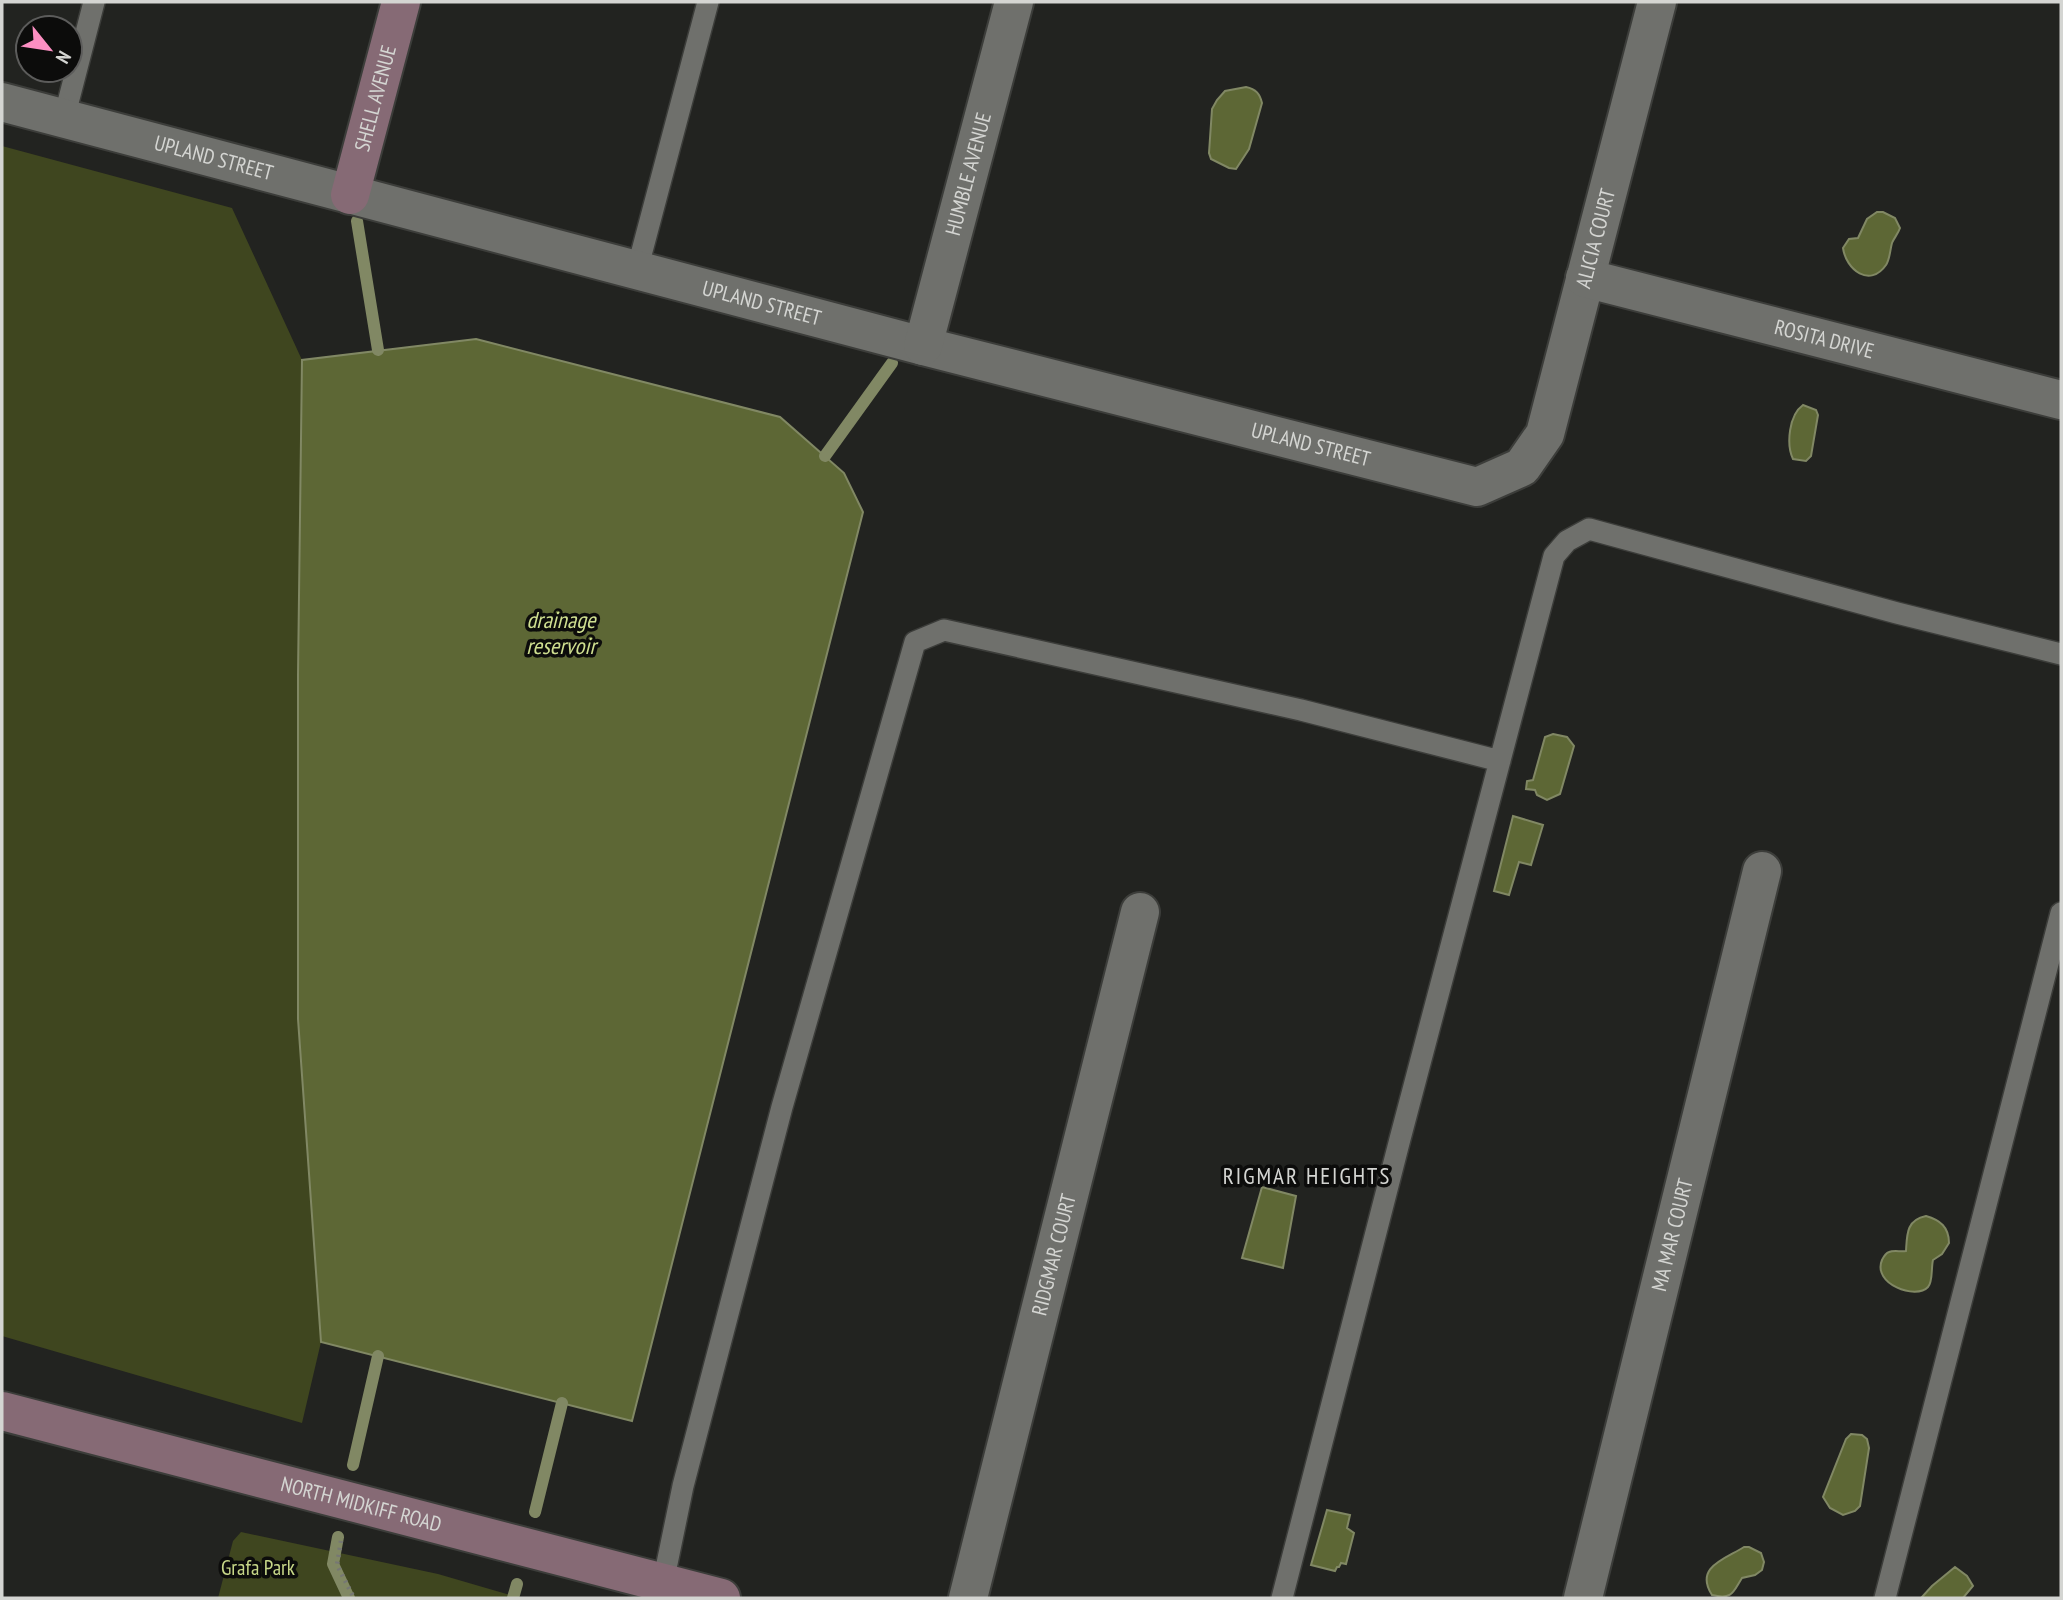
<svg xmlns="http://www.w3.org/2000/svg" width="2063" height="1600" font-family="'PT Sans Narrow',sans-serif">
<rect width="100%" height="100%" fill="#222320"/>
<path fill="#3f461f" d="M2 146 232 208 302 360 321 1342 302 1423 2 1336Z
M241 1532 438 1574 520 1598H218L233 1541Z"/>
<path fill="#5d6735" stroke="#818864" stroke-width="2" d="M1246 87C1256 89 1260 94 1262 103L1249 149 1236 169 1229 168 1211 159 1209 153 1212 109 1217 100 1225 91Z
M1877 212H1883L1895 218 1900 228C1898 234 1894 238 1892 243 1890 250 1890 259 1886 265 1870 288 1846 270 1843 248L1849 239 1858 238 1867 219Z
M476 339 780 417 844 473 863 512 632 1421 321 1342 298 1019V675L302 360Z
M1803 405 1816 410 1818 415 1811 456 1806 461 1793 459C1786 444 1789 415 1803 405Z
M1553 734 1567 737 1574 746 1560 794 1547 800 1537 795 1535 790 1526 789 1527 781 1533 780 1545 737Z
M1513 816 1543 825 1531 865 1519 862 1509 895 1494 891Z
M1262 1187 1296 1196 1283 1268 1242 1258Z
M1926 1216C1940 1220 1949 1227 1949 1243L1942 1254 1933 1260C1931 1268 1933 1282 1928 1287 1916 1300 1872 1284 1882 1260 1883 1258 1886 1253 1889 1252 1894 1250 1901 1252 1906 1251 1907 1235 1906 1220 1926 1216Z
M1851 1434 1862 1435 1867 1439 1869 1448 1860 1506 1855 1511 1843 1515 1830 1508 1823 1497 1846 1439Z
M1327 1510 1350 1515 1347 1528 1354 1533 1346 1564 1341 1563 1339 1567H1337L1335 1571 1311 1565Z
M1744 1547H1749L1761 1553 1764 1562 1762 1570 1755 1575 1742 1578C1733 1592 1733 1600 1712 1595 1694 1567 1725 1559 1744 1547Z
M1955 1567 1967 1576 1973 1586 1963 1598H1921L1932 1586Z"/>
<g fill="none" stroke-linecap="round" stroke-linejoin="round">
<path stroke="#818864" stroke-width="12" d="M357 221 378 350
M825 456 892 363
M353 1465 378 1356
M535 1512 562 1403
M338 1537 333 1564 349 1598
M513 1598 517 1584"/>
<defs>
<path id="lane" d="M64 118 94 2
M637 270 708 2
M663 1583 683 1486 782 1107 915 642 944 630 1301 710 1500 761
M1282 1598 1400 1139 1554 556 1567 541 1589 529 1897 613 2061 654
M1885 1598 2061 913"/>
<g id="street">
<path id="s1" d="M2 102 923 346 1477 487 1522 467 1545 434 1657 2"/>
<path id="s2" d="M1585 278 2061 400"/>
<path id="s3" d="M923 346 1014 2"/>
<path id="s4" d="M968 1598 1140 912"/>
<path id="s5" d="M1583 1598 1762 871"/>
</g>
<g id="secondary">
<path id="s6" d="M350 195 401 2"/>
<path id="s7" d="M2 1411 721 1598"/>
</g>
</defs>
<use href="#lane" stroke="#3c3d3a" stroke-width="24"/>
<use href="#street" stroke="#3c3d3a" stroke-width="42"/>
<use href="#secondary" stroke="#3c3d3a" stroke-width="42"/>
<path stroke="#767774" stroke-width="4.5" stroke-dasharray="2 5" stroke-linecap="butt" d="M341 1541 337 1565 354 1598"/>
<use href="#lane" stroke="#6f706c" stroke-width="21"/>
<use href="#street" stroke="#6f706c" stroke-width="38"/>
<use href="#secondary" stroke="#866a75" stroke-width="38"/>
</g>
<g text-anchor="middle" stroke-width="7" stroke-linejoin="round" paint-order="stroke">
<g font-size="21" fill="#d4d5d2" stroke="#0c0c0b">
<text dy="7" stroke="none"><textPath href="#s6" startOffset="100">SHELL AVENUE</textPath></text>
<text dy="7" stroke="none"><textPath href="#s1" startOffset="219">UPLAND STREET</textPath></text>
<text dy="7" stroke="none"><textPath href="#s3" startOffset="178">HUMBLE AVENUE</textPath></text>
<text dy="7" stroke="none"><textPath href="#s1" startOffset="1816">ALICIA COURT</textPath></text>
<text dy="7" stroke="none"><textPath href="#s1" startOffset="786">UPLAND STREET</textPath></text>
<text dy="7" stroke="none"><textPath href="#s2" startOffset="247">ROSITA DRIVE</textPath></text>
<text dy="7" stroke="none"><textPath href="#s1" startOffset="1353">UPLAND STREET</textPath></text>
<text dy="7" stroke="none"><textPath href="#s5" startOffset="374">MA MAR COURT</textPath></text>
<text dy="7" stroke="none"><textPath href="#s4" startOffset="354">RIDGMAR COURT</textPath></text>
<text dy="7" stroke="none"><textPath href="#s7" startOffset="371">NORTH MIDKIFF ROAD</textPath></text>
</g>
<g font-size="21" fill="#c7d788" stroke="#0c0c0b">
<text x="258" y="1575">Grafa Park</text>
</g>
<g font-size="23" font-style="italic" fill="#cfdf90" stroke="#0c0c0b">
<text x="561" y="628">drainage<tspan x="561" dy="26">reservoir</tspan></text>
</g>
<g font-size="23" letter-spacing="2" fill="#d4d5d2" stroke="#0c0c0b">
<text x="1307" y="1184">RIGMAR HEIGHTS</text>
</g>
</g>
<rect width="2063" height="1600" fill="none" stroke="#d4d5d2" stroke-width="7"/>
<g transform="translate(49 49) rotate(120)"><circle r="33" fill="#0c0c0b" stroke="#5c5c5b" stroke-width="2"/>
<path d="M0-5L12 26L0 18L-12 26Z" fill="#fc8fc2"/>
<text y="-10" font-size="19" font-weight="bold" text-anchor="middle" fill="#d4d5d2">N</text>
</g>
</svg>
